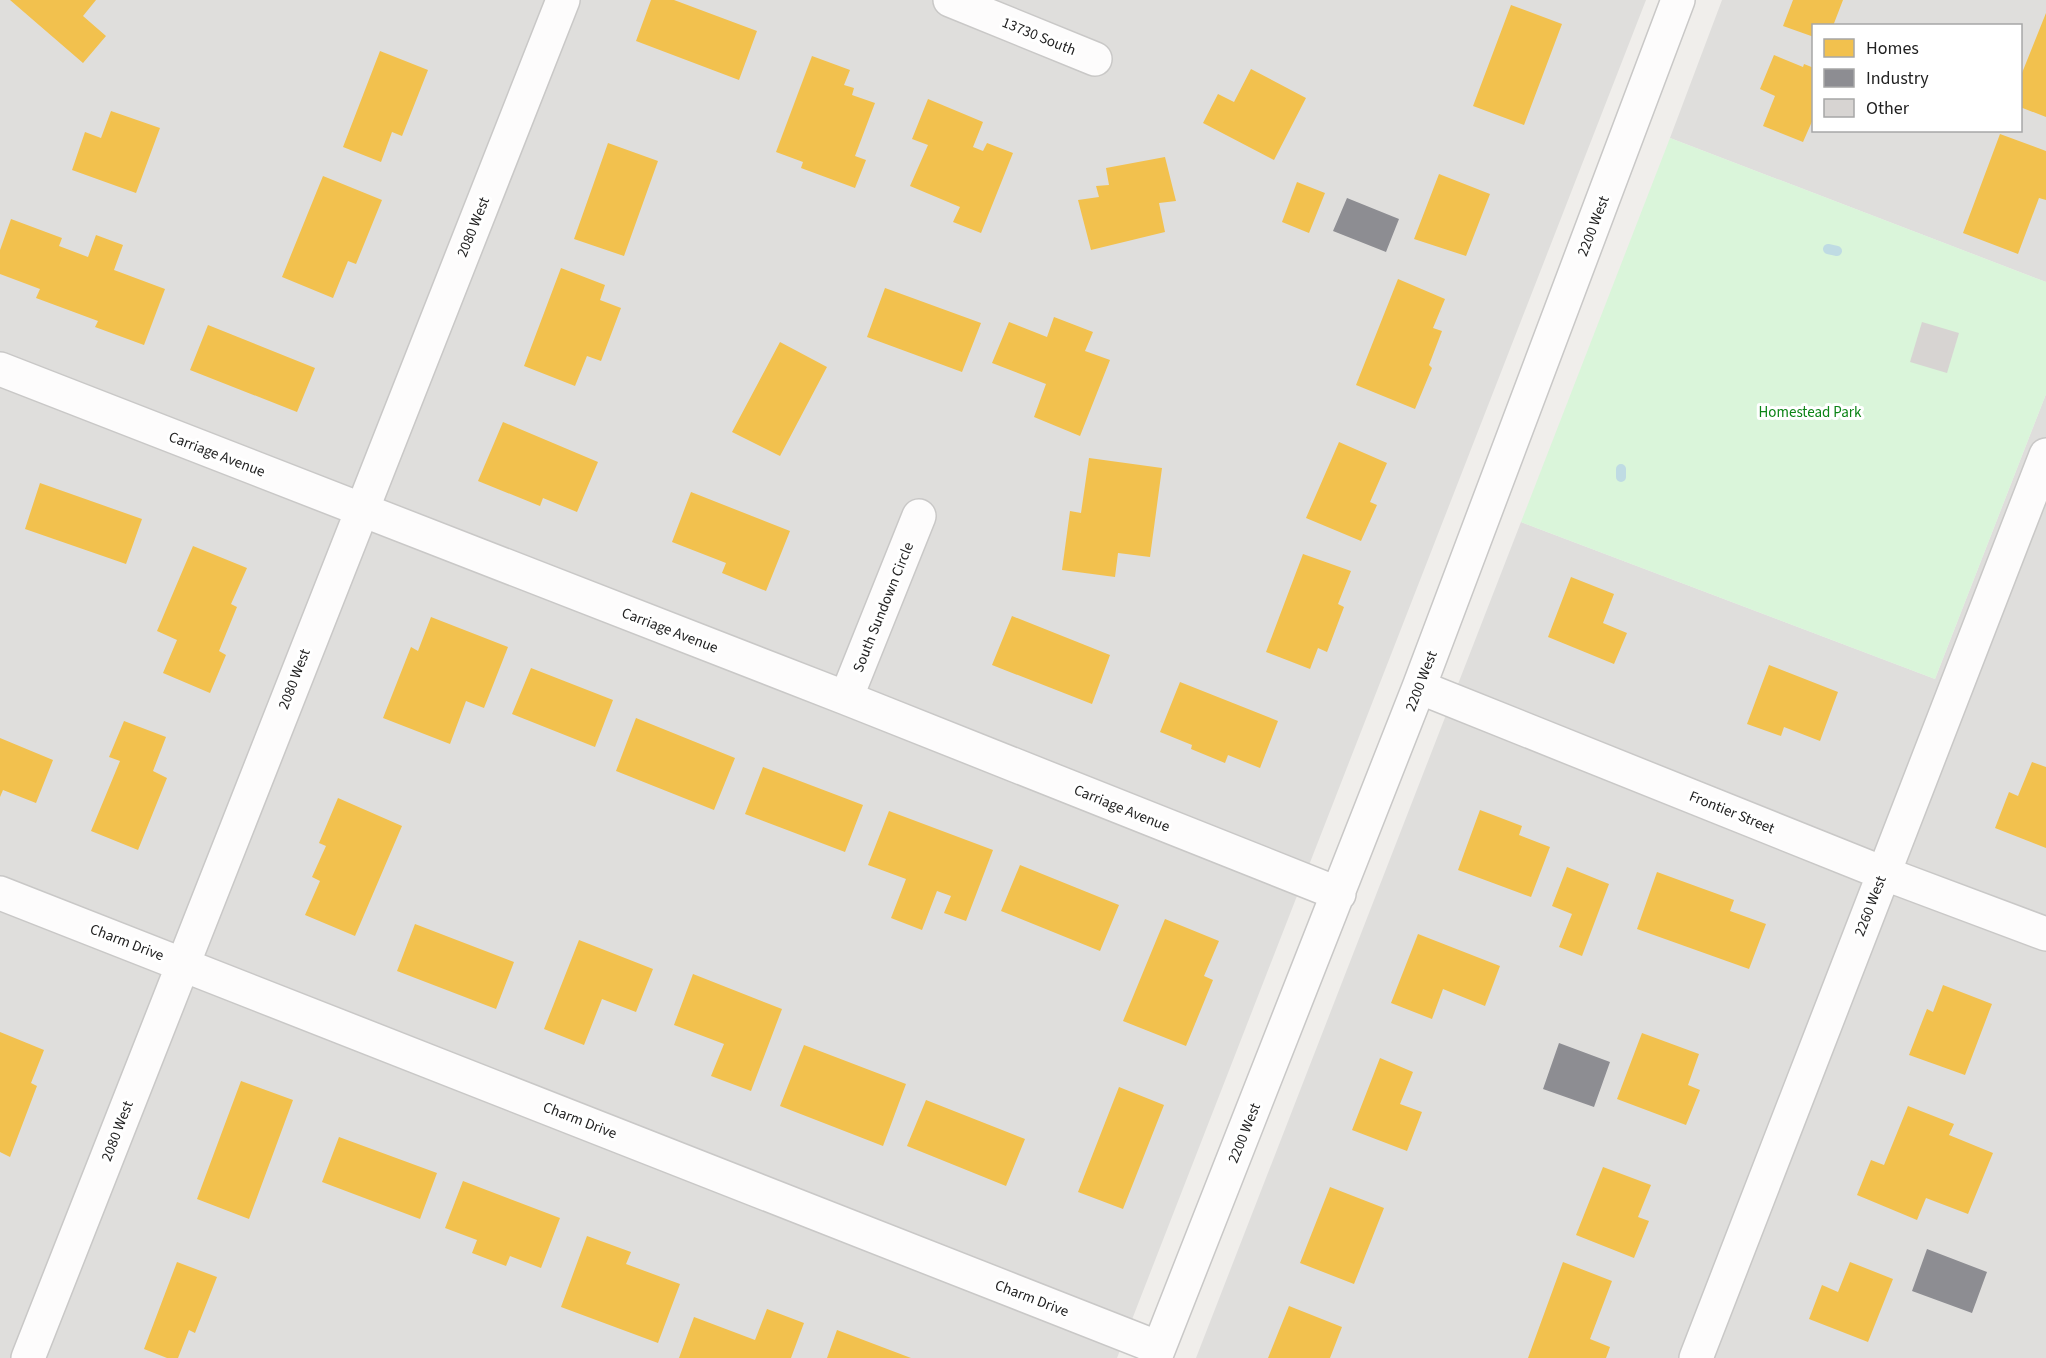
<svg xmlns="http://www.w3.org/2000/svg" width="2046" height="1358" font-family="'Source Sans 3',sans-serif">
<rect width="100%" height="100%" fill="#f0eeeb"/>
<path fill="#dfdedc" fill-rule="evenodd" d="M0 0H1646L1117 1358H0Z
M1722 0H2046V282L1670 138ZM1814 26H2020V130H1814Z
M2046 394V1358H1196L1521 522 1935 679Z"/>
<path fill="#daf5da" d="M1670 138 2046 282V394L1935 679 1521 522Z"/>
<path fill="#f2c14e" d="M10 0H96L83 16 106 36 83 63Z
M651 0H674L757 31 739 80 636 41Z
M1793 0H1843L1833 26H1814V37L1783 26Z
M1511 5 1562 24 1524 125 1473 106Z
M2046 13V117L2020 107V78Z
M380 51 428 70 402 136 392 132 381 162 343 147Z
M1774 55 1803 67 1804 64 1814 68V117L1803 142 1763 126 1775 96 1760 89Z
M812 56 850 70 844 85 854 88 852 95 875 103 855 156 866 160 855 188 801 168 803 162 776 152Z
M1251 69 1306 98 1274 160 1203 123 1218 94 1234 102Z
M928 99 983 122 973 147 983 151 987 143 1013 153 981 233 953 222 960 207 910 186 928 145 912 139Z
M111 111 160 128 136 193 72 170 85 132 101 138Z
M2000 134 2046 151V200L2039 198 2018 254 1963 233Z
M608 143 658 161 624 256 574 239Z
M1165 157 1176 201 1159 203 1165 232 1091 250 1078 200 1099 197 1096 186 1109 185 1106 168Z
M1439 174 1490 194 1466 256 1414 239Z
M323 176 382 200 356 264 348 261 333 298 282 277Z
M1297 182 1325 193 1309 233 1282 222Z
M11 219 62 238 59 246 88 257 96 235 123 245 114 270 165 289 144 345 95 327 98 321 36 298 40 289 0 274V250Z
M561 268 605 285 600 300 621 308 601 361 587 356 575 386 524 366Z
M1398 279 1445 299 1433 328 1442 331 1429 365 1432 368 1415 409 1356 385Z
M885 288 981 323 962 372 867 337Z
M1054 317 1093 332 1085 351 1110 360 1080 436 1034 417 1046 384 992 363 1009 322 1047 337Z
M208 325 315 368 297 412 190 370Z
M780 342 827 367 780 456 732 432Z
M503 422 598 462 577 512 543 498 540 506 478 481Z
M1339 442 1387 463 1370 502 1377 505 1361 541 1306 518Z
M1089 458 1162 468 1150 557 1118 553 1115 577 1062 570 1070 511 1081 513Z
M40 483 142 519 126 564 25 529Z
M691 492 790 531 766 591 722 573 726 563 672 542Z
M193 546 247 568 231 604 237 607 219 651 226 655 210 693 163 673 177 640 157 631Z
M1303 554 1351 571 1338 604 1344 607 1327 652 1318 648 1310 669 1266 652Z
M1571 577 1614 594 1603 623 1627 633 1614 664 1548 637Z
M1012 616 1110 655 1092 704 992 665Z
M431 617 508 647 484 708 466 701 450 744 383 718 411 647 418 651Z
M1769 665 1838 692 1820 741 1784 727 1781 736 1747 724Z
M531 668 613 700 595 747 512 714Z
M1180 682 1278 721 1260 768 1228 755 1225 763 1191 749 1192 745 1160 732Z
M636 718 735 758 714 810 616 771Z
M124 721 166 737 153 771 167 778 138 850 91 831 120 761 109 757Z
M0 738 53 760 36 803 3 790 0 797Z
M2032 762 2046 767V848L1995 828 2009 792 2018 796Z
M763 767 863 805 845 852 745 814Z
M338 798 402 826 355 936 305 915 320 881 312 877 326 846 319 843Z
M1480 810 1522 826 1519 835 1550 847 1531 897 1458 870Z
M889 811 993 850 966 921 944 913 951 896 937 891 922 930 891 918 906 879 868 865Z
M1020 865 1119 905 1100 951 1001 911Z
M1567 867 1609 884 1582 956 1559 947 1572 914 1552 906Z
M1657 872 1734 900 1730 911 1766 924 1749 969 1637 929Z
M1165 919 1219 941 1204 976 1213 980 1186 1046 1123 1021Z
M415 924 514 962 496 1009 397 971Z
M1418 934 1500 966 1485 1006 1443 989 1432 1019 1391 1003Z
M579 940 653 969 636 1012 602 999 584 1045 544 1029Z
M693 974 782 1009 751 1091 711 1076 724 1044 674 1025Z
M1943 985 1992 1004 1965 1075 1909 1055 1927 1009 1933 1012Z
M0 1032 44 1050 31 1083 37 1086 10 1157 0 1152Z
M1642 1033 1699 1054 1688 1085 1700 1090 1686 1125 1617 1099Z
M804 1045 906 1084 883 1146 780 1106Z
M1380 1058 1413 1072 1400 1104 1422 1112 1407 1151 1352 1130Z
M241 1081 293 1100 249 1219 197 1199Z
M1119 1087 1164 1105 1123 1209 1078 1192Z
M926 1100 1025 1139 1006 1186 907 1146Z
M1908 1106 1954 1124 1949 1135 1993 1153 1968 1214 1926 1198 1917 1220 1857 1195 1871 1160 1884 1165Z
M339 1137 437 1173 420 1219 322 1182Z
M1603 1167 1651 1185 1638 1217 1649 1221 1634 1258 1576 1235Z
M463 1181 560 1218 541 1268 510 1256 506 1266 472 1253 477 1240 445 1228Z
M1330 1187 1384 1208 1354 1284 1300 1263Z
M587 1236 631 1252 626 1264 680 1284 658 1343 561 1307Z
M177 1262 217 1277 195 1333 189 1330 178 1358H167L144 1349Z
M1563 1262 1612 1281 1590 1339 1610 1347 1606 1358H1528Z
M1850 1262 1893 1279 1868 1342 1809 1319 1822 1285 1838 1292Z
M1289 1306 1342 1327 1330 1358H1268Z
M767 1309 804 1323 791 1358H679L694 1317 755 1340Z
M837 1330 911 1358H827Z"/>
<path fill="#8d8d92" d="M1347 198 1399 219 1386 252 1333 231Z
M1559 1043 1610 1062 1594 1107 1543 1089Z
M1927 1249 1987 1272 1972 1313 1912 1291Z"/>
<g fill="none" stroke-linecap="round" stroke-linejoin="round">
<path stroke="#bfdbe3" stroke-width="10" d="M1828 249 1837 251
M1621 469V477"/>
</g>
<path fill="#d7d4d2" d="M1922 322 1959 333 1947 373 1910 362Z"/>
<g fill="none" stroke-linecap="round" stroke-linejoin="round">
<defs>
<path id="minor" d="M950 0 1095 59
M0 369 846 698 1339 894
M1419 687 1883 873 2046 934
M846 698 919 516
M0 893 1159 1348
M28 1358 563 0
M1155 1358 1419 687 1678 0
M1696 1358 2046 455"/>
</defs>
<use href="#minor" stroke="#c9c8c7" stroke-width="36"/>
<use href="#minor" stroke="#fdfcfc" stroke-width="33"/>
</g>
<g text-anchor="middle" stroke-width="6" stroke-linejoin="round" paint-order="stroke">
<g font-size="15" fill="#222" stroke="#fff">
<text transform="translate(1039 36) rotate(22)" y="5">13730 South</text>
<text transform="translate(1593 226) rotate(-69)" y="5">2200 West</text>
<text transform="translate(473 227) rotate(-68)" y="5">2080 West</text>
<text transform="translate(217 454) rotate(21)" y="5">Carriage Avenue</text>
<text transform="translate(883 607) rotate(-68)" y="5">South Sundown Circle</text>
<text transform="translate(670 630) rotate(21)" y="5">Carriage Avenue</text>
<text transform="translate(294 679) rotate(-69)" y="5">2080 West</text>
<text transform="translate(1421 681) rotate(-69)" y="5">2200 West</text>
<text transform="translate(1122 808) rotate(22)" y="5">Carriage Avenue</text>
<text transform="translate(1732 812) rotate(22)" y="5">Frontier Street</text>
<text transform="translate(1870 906) rotate(-69)" y="5">2260 West</text>
<text transform="translate(127 942) rotate(21)" y="5">Charm Drive</text>
<text transform="translate(580 1120) rotate(21)" y="5">Charm Drive</text>
<text transform="translate(117 1131) rotate(-69)" y="5">2080 West</text>
<text transform="translate(1244 1133) rotate(-68)" y="5">2200 West</text>
<text transform="translate(1032 1298) rotate(21)" y="5">Charm Drive</text>
</g>
<g font-size="15" fill="#0c8416" stroke="#fff">
<text x="1810" y="417">Homestead Park</text>
</g>
</g>
<rect x="1812" y="24" width="210" height="108" fill="#ffffff" stroke="#a7a7a7" stroke-width="1.5"/>
<rect x="1824" y="39" width="30" height="18" fill="#f2c14e" stroke="#a7a7a7" stroke-width="1.5"/>
<text x="1866" y="54" font-size="18" fill="#222222">Homes</text>
<rect x="1824" y="69" width="30" height="18" fill="#8d8d92" stroke="#a7a7a7" stroke-width="1.5"/>
<text x="1866" y="84" font-size="18" fill="#222222">Industry</text>
<rect x="1824" y="99" width="30" height="18" fill="#d7d4d2" stroke="#a7a7a7" stroke-width="1.5"/>
<text x="1866" y="114" font-size="18" fill="#222222">Other</text>
</svg>
